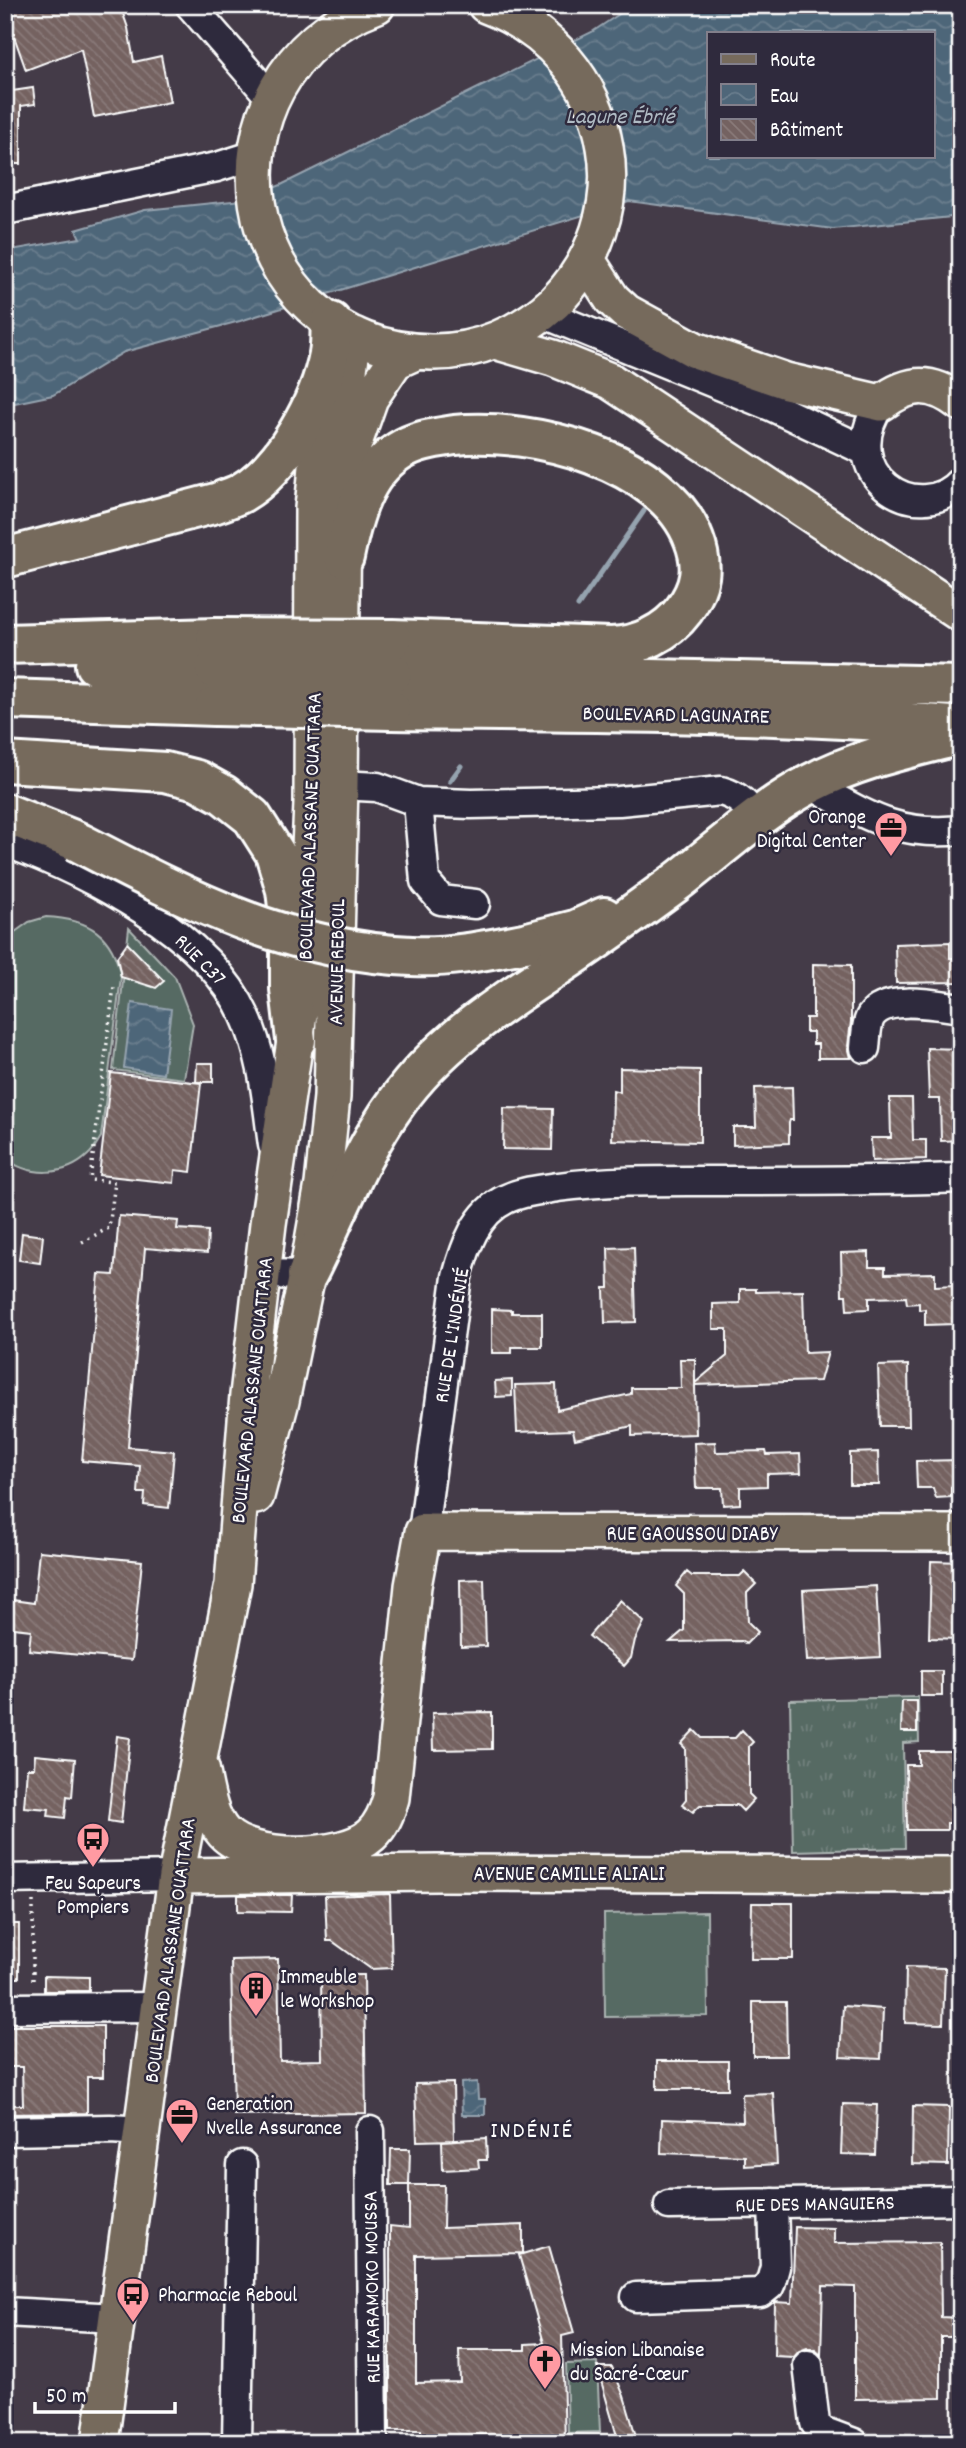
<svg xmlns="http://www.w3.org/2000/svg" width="966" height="2448" font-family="Dekko,sans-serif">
<defs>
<pattern id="grass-tufts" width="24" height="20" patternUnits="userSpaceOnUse" patternTransform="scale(1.75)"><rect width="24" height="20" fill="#576a64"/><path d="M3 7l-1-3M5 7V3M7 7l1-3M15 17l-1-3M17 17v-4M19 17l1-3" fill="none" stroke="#70807b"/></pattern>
<pattern id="water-waves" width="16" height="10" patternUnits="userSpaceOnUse" patternTransform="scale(1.75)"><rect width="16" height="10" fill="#4e6679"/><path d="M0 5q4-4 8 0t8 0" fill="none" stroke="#697d8d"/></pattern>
<pattern id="building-back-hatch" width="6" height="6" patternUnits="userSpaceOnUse" patternTransform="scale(1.75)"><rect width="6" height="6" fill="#746261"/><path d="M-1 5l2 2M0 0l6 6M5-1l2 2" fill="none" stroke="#897a79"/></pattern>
</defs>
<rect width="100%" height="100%" fill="#443b48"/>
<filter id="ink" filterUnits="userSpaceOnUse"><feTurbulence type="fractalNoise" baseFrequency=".0143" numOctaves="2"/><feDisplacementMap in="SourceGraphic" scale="14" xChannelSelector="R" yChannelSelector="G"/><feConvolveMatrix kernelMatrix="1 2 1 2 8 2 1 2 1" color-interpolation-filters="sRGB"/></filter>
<g filter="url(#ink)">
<path fill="url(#grass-tufts)" stroke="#abb4b2" stroke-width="2" d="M918 1697 919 1742 903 1743 905 1848 793 1851 790 1700Z"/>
<path fill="#576a64" stroke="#abb4b2" stroke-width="2" d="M46 917C89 919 113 934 121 977L101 1137C97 1143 93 1151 88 1155 65 1177 29 1177 5 1158V931L15 932 29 922Z
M129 928 175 977 193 1024 184 1079 113 1070Z
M707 1912 708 2016 605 2017 604 1914Z
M597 2363 600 2432 568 2433 566 2364Z"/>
<path fill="url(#water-waves)" stroke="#95a3af" stroke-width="2" fill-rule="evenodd" d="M633 5H961V216L833 229 629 201 240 321 124 352 53 395 5 405V251L80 238 76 230 145 210 242 200 281 185 592 32ZM709 33H933V156H709Z
M132 1003 171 1009 163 1074 124 1068Z
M477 2082 478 2099H485V2115H462L461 2083Z"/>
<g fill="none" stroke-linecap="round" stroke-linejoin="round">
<path stroke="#95a3af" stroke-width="5" d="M578 606 644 511
M450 781 461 766"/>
</g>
<path fill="url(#building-back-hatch)" stroke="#fff" stroke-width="2" d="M5 5H120L128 28 134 62 161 56 170 102 94 117 81 49 26 70 10 25 5 28Z
M33 88 35 104 21 106V164H5V92Z
M950 942V958H957L958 982 896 983 895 944Z
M127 943 164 981 156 988 121 977 117 957Z
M813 964 851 965V1021L848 1046 851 1058H818V1044H813V1032H806V1018H813Z
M927 1048 961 1049V1140L941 1141 940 1099H929Z
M197 1063H213V1082H196Z
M620 1068 700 1070V1142L612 1140 613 1090 620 1092Z
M111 1073 201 1083 191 1172 175 1170 174 1183 99 1175Z
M792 1087 793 1120H790L789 1123V1143L733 1145V1127H756L755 1088Z
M890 1098H912L913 1140H926V1159L872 1161 871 1138H891Z
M504 1108 553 1109 552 1150 503 1149Z
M119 1216 178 1221 177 1229 208 1231 207 1253 145 1248 128 1447 174 1451 169 1508 144 1505 145 1493H138L140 1466 82 1461 99 1274 114 1275Z
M22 1233 43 1236 40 1263 19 1260Z
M634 1247 636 1322 605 1323 604 1288H609L608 1248Z
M869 1252V1267H885V1274L935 1273V1286L954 1285 955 1324 925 1325V1309L919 1310V1303L907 1304 906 1297 869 1298V1309L847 1310 846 1295H842L841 1253Z
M740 1289H756V1292L803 1291 805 1353 828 1352 820 1381 695 1385 696 1434 632 1436V1426L575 1439 573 1430 517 1432 515 1385 556 1384 557 1410 631 1394V1388H681L680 1359H695V1383L727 1356V1329H713V1304L740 1303Z
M492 1309 512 1310V1313H542V1347H512V1353H492Z
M908 1365 909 1426H880L878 1366Z
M512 1380V1396L496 1397 495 1381Z
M715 1442 716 1452 766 1451 767 1455 800 1454 801 1473 767 1474V1486L740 1487V1504L723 1505 722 1488H696L694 1443Z
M878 1452 879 1485H850V1453Z
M960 1460 961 1487H951V1497L936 1498 933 1488H917L916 1461Z
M39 1551 142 1561 132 1660 29 1650 31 1630 5 1627V1599L34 1603Z
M931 1561 961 1562V1639L929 1638Z
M687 1572 692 1576H740L744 1572 756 1584 747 1593 748 1622 758 1632 746 1644 742 1641 670 1642 684 1630V1594L676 1586Z
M484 1579 486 1646 461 1647 460 1580Z
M876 1586 880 1657 807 1661 803 1590Z
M620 1600 644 1622 635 1640 631 1658 624 1666 589 1636Z
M921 1671H942V1696H921Z
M902 1701H917V1732H901Z
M492 1712V1749L433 1750 432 1713Z
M694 1730 702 1738H735L742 1730 753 1742 749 1746V1794L754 1799 743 1811 737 1805H700L693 1812 682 1804 686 1799 685 1748 681 1744Z
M117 1736 130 1738 121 1823 108 1821Z
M919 1751H961V1823H947V1830H907L906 1765H919Z
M35 1755 75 1759 72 1797 67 1796 65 1818 48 1816 49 1809 24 1807 27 1768H34Z
M390 1894 392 1968 371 1969 332 1941H327L325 1896Z
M238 1895H292L291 1912 238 1911Z
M752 1903H793V1959H751Z
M5 1924H19V1978H5Z
M278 1959 280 2061 322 2060 321 1975H364L366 2113 234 2115 231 1960Z
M906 1967 945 1968 943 2024 905 2023Z
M44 1976 89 1977V1991H44Z
M753 2002H786L787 2056H753Z
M843 2006 883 2009 881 2059 840 2057Z
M5 2026H103V2077H87V2113L5 2114V2105H23L22 2067H5Z
M657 2061H728V2089H657Z
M453 2083 454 2140 417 2141 415 2084Z
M773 2093 777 2164 745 2166V2156L661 2153 662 2119 743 2122 742 2094Z
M843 2104 877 2105 875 2155 841 2154Z
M913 2106 949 2107 948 2165 912 2164Z
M486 2138 487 2160H478L479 2168 443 2170 442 2141Z
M391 2149H410L409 2185H390Z
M409 2185H444L443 2228 523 2225V2253L416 2255V2383L460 2382 459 2350H525V2344L544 2343 519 2255 549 2246 574 2333 562 2336 565 2443H529L524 2435 443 2436V2443H421V2430H390V2226L409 2228Z
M795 2227 834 2228V2243L940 2242 941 2317 961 2318V2337H941V2398L855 2399V2287L823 2286 821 2355 815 2350 807 2348 799 2351 794 2357 774 2356 775 2302 792 2303Z
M597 2367H612L624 2396 638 2443H619Z"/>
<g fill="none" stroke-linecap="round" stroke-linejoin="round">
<defs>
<path id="minor" d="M190 5 271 98
M5 210 217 167 255 155
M542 313 773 407 866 451
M881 403C832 473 918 530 961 481
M809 784C865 814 895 837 961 830
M340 785 377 787 418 802 471 804 619 801 721 791C739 796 746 804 756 819
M418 802 425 881 441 900 475 904
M5 842C87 872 208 933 245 1016 264 1057 267 1102 273 1145
M865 1048C866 1039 866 1024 871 1016 886 994 938 1005 961 1008
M263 1274 307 1275
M423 1532 457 1277C465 1247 476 1213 506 1199 522 1191 541 1190 558 1187 610 1180 664 1181 717 1181 798 1181 879 1181 961 1178
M5 1879 176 1876
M5 2008 160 2007
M5 2131 110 2129 144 2131
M370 2131 373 2443
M669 2205 961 2200
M636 2297 760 2293 770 2285 775 2267 773 2203
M5 2312 117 2318
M808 2365 815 2423 822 2431 854 2443
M237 2443 242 2165"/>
<path id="major" d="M377 5C187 76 230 349 431 352 477 353 522 333 555 302 595 262 615 203 605 147 594 80 549 29 486 5
M587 260 612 299 626 312 695 350 786 381 881 403C910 381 932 381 961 403
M495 341 553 358 610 381 961 614
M256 1496 281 1401 307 1275 323 1184 332 1097 340 785 343 504 353 446 370 398 395 361 415 352
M201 1768C206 1790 208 1815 224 1833 250 1861 343 1861 371 1835 382 1825 387 1812 391 1798L413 1586 423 1532 961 1533
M176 1876 437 1873 961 1875
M100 2443 176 1876 233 1584 248 1395 268 1224 304 980 312 804 313 508 317 467 323 438 349 370 354 335"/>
<path id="highway" d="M344 557C352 518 363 474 399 451 416 440 435 438 455 435 532 427 665 460 694 540 704 566 701 587 684 610 667 633 639 646 611 647L392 639
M5 558 216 503C224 500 233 497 241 493 284 468 320 402 329 354 331 344 330 332 331 322
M5 644 216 638
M95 665 215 669
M392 673 961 686
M5 699 215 706
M391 710C578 712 765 711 952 726
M5 762 165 772 197 780 224 795 252 817 275 853 286 890 290 924V989L296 1040
M5 813 76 841
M524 943 575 930 604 917
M307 1275C336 1218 359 1154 397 1102 440 1042 498 1006 558 966 597 940 636 912 674 884 719 850 760 810 810 784 857 759 910 748 961 735"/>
</defs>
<use href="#minor" stroke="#fff" stroke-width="33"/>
<use href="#major" stroke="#fff" stroke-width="40"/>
<use href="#highway" stroke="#fff" stroke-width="44"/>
<path stroke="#fff" stroke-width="3.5" stroke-dasharray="2 5" stroke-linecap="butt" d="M82 1242 109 1228 115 1182 90 1180 114 986
M33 1901V1985"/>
<use href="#minor" stroke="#2f2a3d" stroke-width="28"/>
<use href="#major" stroke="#766a5c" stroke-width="35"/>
<use href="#highway" stroke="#766a5c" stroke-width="38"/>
<defs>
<path id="highway-bridge" d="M216 638 392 639
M215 669 392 673
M215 706 391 710
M76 841C186 898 286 951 412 956 450 958 487 950 524 943"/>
</defs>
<use href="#highway-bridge" stroke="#fff" stroke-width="44" stroke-linecap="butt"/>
<use href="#highway-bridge" stroke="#766a5c" stroke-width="38"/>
</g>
</g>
<defs>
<symbol id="office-pin" viewBox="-11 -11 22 30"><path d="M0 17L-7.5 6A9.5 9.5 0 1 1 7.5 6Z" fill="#ff9aa2" stroke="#2f2a3d"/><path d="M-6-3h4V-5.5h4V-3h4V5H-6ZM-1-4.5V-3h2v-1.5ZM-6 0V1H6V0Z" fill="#111"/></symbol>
<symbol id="bus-pin" viewBox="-11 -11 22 30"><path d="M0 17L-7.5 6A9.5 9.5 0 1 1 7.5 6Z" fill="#ff9aa2" stroke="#2f2a3d"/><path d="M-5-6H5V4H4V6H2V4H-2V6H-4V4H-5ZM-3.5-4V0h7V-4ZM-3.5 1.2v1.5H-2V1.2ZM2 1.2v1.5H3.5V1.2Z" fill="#111"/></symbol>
<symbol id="building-pin" viewBox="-11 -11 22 30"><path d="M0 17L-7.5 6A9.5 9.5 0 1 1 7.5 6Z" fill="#ff9aa2" stroke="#2f2a3d"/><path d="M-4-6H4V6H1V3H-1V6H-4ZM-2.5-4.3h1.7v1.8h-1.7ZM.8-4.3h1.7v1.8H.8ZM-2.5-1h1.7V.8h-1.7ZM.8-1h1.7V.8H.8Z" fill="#111"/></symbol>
<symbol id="church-pin" viewBox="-11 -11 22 30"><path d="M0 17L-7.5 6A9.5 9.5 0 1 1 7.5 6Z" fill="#ff9aa2" stroke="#2f2a3d"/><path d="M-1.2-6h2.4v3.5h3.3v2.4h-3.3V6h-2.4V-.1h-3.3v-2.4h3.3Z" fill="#111"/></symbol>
</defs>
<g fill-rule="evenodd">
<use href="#office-pin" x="872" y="809" width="38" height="52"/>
<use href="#bus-pin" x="74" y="1820" width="38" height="52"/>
<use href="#building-pin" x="237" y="1969" width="38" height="52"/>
<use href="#office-pin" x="163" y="2096" width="38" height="52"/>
<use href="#bus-pin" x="114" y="2275" width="38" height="52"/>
<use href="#church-pin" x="526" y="2342" width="38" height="52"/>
</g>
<g text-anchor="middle" stroke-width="5" stroke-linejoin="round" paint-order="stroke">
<g font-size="21" fill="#fff" stroke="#2f2a3d">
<text transform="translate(676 714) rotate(1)" y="7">BOULEVARD LAGUNAIRE</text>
<text transform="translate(309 826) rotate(-88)" y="7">BOULEVARD ALASSANE OUATTARA</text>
<text transform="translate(201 959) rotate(45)" y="7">RUE C37</text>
<text transform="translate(336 962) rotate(-89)" y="7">AVENUE REBOUL</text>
<text transform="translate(451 1335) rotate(-81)" y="7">RUE DE L'INDÉNIÉ</text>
<text transform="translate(251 1390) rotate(-84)" y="7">BOULEVARD ALASSANE OUATTARA</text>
<text x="692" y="1540">RUE GAOUSSOU DIABY</text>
<text x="569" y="1880">AVENUE CAMILLE ALIALI</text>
<text transform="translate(169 1950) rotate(-82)" y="7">BOULEVARD ALASSANE OUATTARA</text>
<text transform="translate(815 2203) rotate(-1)" y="7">RUE DES MANGUIERS</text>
<text transform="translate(371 2287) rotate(-91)" y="7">RUE KARAMOKO MOUSSA</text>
</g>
<g font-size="21" fill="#fff" stroke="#2f2a3d" text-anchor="start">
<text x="866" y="823" text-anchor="end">Orange<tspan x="866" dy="24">Digital Center</tspan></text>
<text x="93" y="1889" text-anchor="middle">Feu Sapeurs<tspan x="93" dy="24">Pompiers</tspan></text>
<text x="280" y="1983">Immeuble<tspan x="280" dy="24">le Workshop</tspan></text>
<text x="206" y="2110">Generation<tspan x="206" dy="24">Nvelle Assurance</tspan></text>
<text x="158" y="2301">Pharmacie Reboul</text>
<text x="570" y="2356">Mission Libanaise<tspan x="570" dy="24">du Sacré-Cœur</tspan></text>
</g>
<g font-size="23" font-style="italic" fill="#afbac3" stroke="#2f2a3d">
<text x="620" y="123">Lagune Ébrié</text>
</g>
<g font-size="23" letter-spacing="2" fill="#fff" stroke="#2f2a3d">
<text x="532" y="2137">INDÉNIÉ</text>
</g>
</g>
<rect width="966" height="2448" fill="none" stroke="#2f2a3d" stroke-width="28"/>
<rect x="14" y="14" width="938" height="2420" fill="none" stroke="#fff" stroke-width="2.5" filter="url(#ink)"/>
<rect x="707" y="32" width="228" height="126" fill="#2f2a3d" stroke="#827f8b" stroke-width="2"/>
<rect x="721" y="54" width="35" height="10" fill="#766a5c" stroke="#827f8b" stroke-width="2"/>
<text x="770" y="66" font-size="21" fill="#ffffff">Route</text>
<rect x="721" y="84" width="35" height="21" fill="url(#water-waves)" stroke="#827f8b" stroke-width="2"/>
<text x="770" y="102" font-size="21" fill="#ffffff">Eau</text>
<rect x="721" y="119" width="35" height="21" fill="url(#building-back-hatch)" stroke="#827f8b" stroke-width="2"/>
<text x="770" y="136" font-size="21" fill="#ffffff">Bâtiment</text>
<path d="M35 2402v10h140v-10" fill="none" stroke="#ffffff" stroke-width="3.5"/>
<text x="46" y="2402" font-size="21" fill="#ffffff" stroke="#2f2a3d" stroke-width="5" paint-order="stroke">50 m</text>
</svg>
